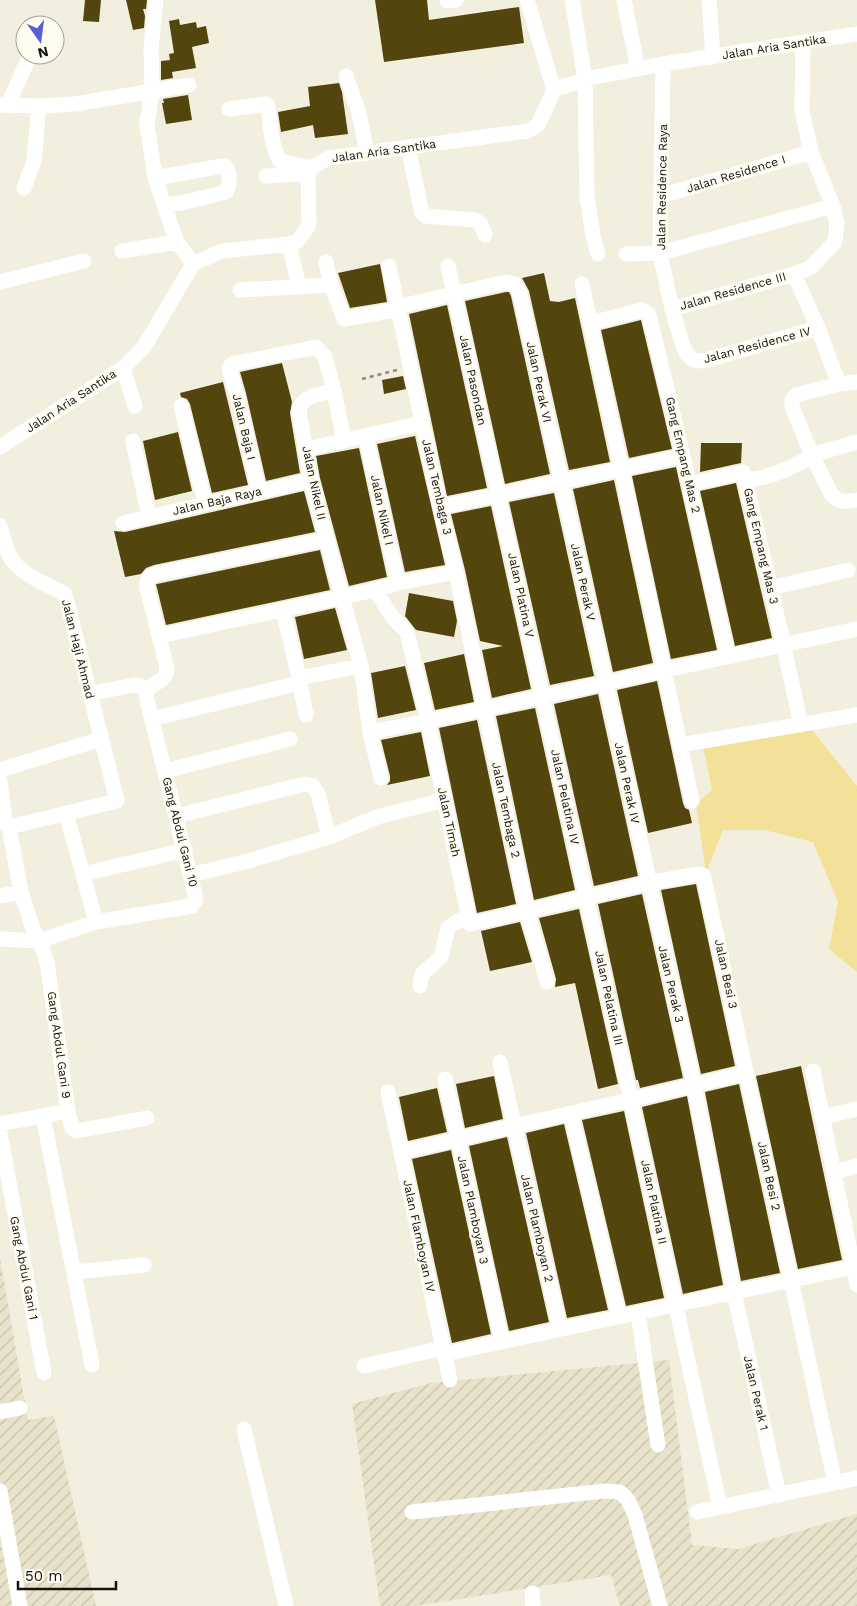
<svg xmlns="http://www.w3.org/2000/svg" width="857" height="1606" font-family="'Work Sans',sans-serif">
<defs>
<pattern id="industrial-furrows" width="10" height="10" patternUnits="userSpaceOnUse" patternTransform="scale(1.25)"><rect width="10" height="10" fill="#e8e2ca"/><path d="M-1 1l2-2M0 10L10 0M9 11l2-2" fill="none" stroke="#c6c1ac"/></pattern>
</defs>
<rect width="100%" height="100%" fill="#f3efde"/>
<path fill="url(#industrial-furrows)" d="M0 1258 28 1420 54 1416 96 1606H0Z
M669 1360 692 1545 738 1549 857 1514V1606H620L611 1575 415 1606H380L352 1404 431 1383Z"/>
<path fill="#f4e199" d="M812 730 857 786V972L829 949 838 902 813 842 764 830H723L706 873 696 804 712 790 702 742Z"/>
<path fill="#52450d" d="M85 0H101L99 22 83 21Z
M126 0H147L146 9H143L145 16 144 28 133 30Z
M375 0H427L429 20 519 7 524 43 384 62Z
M179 19 180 25 196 22 197 28 206 26 209 43 192 47 196 68 172 72 173 78 161 80V61L170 60 169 54 174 53 169 21Z
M339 83 342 92 348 134 315 138 313 125 281 132 278 112 310 106 308 87Z
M188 95 192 120 166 124 162 103H164L163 99Z
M380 264 387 302 350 308 338 273Z
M544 273 550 301 559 302 575 298 610 462 569 470 529 291 522 278Z
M506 292H509L511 296 550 474 505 484 465 301Z
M447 305 487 488 447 496 409 314Z
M641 320 672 449 629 458 601 330Z
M282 363 292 402 290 413 300 473 266 481 246 393 240 372Z
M403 376 406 389 384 394 382 380Z
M223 382 248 485 212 493 190 404 187 399 181 397 180 393Z
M178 432 192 491 155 500 143 441Z
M415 436 445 565 405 572 377 444Z
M701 443H742L741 463 700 472Z
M359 448 387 577 349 586 320 478 316 456Z
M676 467 717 650 671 659 632 476Z
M614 480 653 663 613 672 573 489Z
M736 483 772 638 735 646 700 491Z
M304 491 315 532 154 565 146 568 141 574 125 577 114 531 125 532Z
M554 493 594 676 550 685 509 502Z
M491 506 531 689 492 698 482 650 503 646 480 641 465 570 451 514Z
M320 550 330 590 166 625 156 584H157Z
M409 593 453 601 457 621 454 637 416 630 405 616Z
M335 608 347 650 304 659 295 617Z
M464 654 474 702 435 710 424 663Z
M405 666 416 710 378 718 371 673Z
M657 681 683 803 685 808 689 810 692 823 648 833 617 690Z
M598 694 638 876 594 886 554 704Z
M535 708 575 890 534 900 496 716Z
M477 720 516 904 477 913 439 728Z
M421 732 430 776 387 785 390 781V776L381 740Z
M696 884 735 1066 701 1074 661 890Z
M642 894 683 1078 640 1088 638 1080H636L598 904Z
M579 909 618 1084 598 1089 575 983 555 987 556 979 539 918Z
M520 922 532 962 490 971 481 931Z
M801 1066 842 1260 798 1269 756 1076Z
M494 1076 503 1119 465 1128 456 1084Z
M739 1084 780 1273 741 1281 705 1092Z
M437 1088 447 1132 408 1141 399 1097Z
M687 1096 723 1285 683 1294 642 1107Z
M624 1111 664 1298 626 1306 582 1120Z
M564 1124 608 1310 567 1318 526 1133Z
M507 1137 549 1322 509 1331 469 1146Z
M451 1150 491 1334 452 1343 412 1159Z"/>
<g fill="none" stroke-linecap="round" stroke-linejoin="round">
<path stroke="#8c897e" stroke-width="2.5" stroke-dasharray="4 4" stroke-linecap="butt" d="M362 379 397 370"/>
<path stroke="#fff" stroke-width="15" d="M156 0 151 48 152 91 147 124 155 178 164 205 177 242 193 264
M527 0 554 90
M572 0 585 79 587 196 593 236 598 254
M624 0 638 69
M709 0 713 57
M447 1 456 0
M663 64 660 253 672 309 683 346 687 354 693 360 703 361 818 328
M346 76 359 113 367 153
M0 105 39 106 75 104 189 85
M8 105 27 62
M229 109 266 104 268 107C271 125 270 144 280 161L311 168
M408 147 422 213 426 216 475 220 481 224 485 235
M266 176 298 174 308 176
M155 178 222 166H225C231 173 230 184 226 192L182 203 164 205
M24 188 34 161 39 106
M661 196 811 152
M289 244 299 286
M122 251 177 242
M626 254 660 253 833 206
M326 262 331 285 344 319 389 311 397 307 506 282 515 284 520 293 694 1085 734 1292 779 1495
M389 266 440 507 456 572 527 911 547 982
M448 266 720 1507
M794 274 818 328 839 384
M0 282 84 261
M582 284 692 801
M240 290 331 285
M672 309 794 274 810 268 835 242 837 223 833 206 811 152 802 111 803 43
M591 323 642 310 649 314 683 456 728 657
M123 368 135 406
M857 382 839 384 796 395 792 400V407L812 455 831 494C838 503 846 502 857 500
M334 391C321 394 302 395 299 411L311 480 342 597 361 666 370 732 381 778
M181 406 205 503
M366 437 398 583
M133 441 149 517
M0 447 123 368 144 347 193 264 222 251 289 244 298 241 309 225 308 176 311 168 329 158 528 131 538 125 554 90 585 79 663 64 857 34
M307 449 422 423
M745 479C762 481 799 466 812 455L857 442
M690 484 743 472 771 588 801 725
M259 492 237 395 229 368 232 364 316 347 325 357 334 391 344 441
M440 507 683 456
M123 523 311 480
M0 526C3 537 6 551 12 560 25 577 47 584 65 594L117 801 9 827
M771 588 848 570
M375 590 393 618 406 631 408 636 428 721 470 924 649 883 698 874 703 875 704 878 835 1483
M283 610 299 678 306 715
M159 636 375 590 398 583 456 572
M299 678 361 666
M147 691C154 680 166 684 167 668L147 588C146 580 148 577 156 574L327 539
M89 694 134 685 140 686 147 691
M152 719 299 683
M370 732 428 721 857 629
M680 745 857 715
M0 770 101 739
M165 771 290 739
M0 781 5 822
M66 813 96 922
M176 816 305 784 313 786 318 794 329 837
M83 874 185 850
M190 875 241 863 329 837 377 817 445 800
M0 896 21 892
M0 939 39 941 96 922 192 906 196 899 146 696 147 691
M420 986 422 974 441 957 448 928 453 924 468 916
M500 1062 560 1329
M813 1071 857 1285
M445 1079 502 1342
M388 1092 450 1380
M68 1111 72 1128 77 1131 147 1118
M571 1114 619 1317
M43 1116 92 1365
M822 1117 857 1109
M0 1124 68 1111 47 962 42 948 33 929 21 892 9 827 5 822H1
M0 1133C14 1213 30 1293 44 1373
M401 1152 747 1073
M834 1172 857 1166
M75 1272 144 1265
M638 1313 658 1445
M444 1354 853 1267
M364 1366 443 1348
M0 1412 20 1408
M244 1429 286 1606
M0 1491 20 1606
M412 1512 605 1491 620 1492 628 1500 635 1515 660 1606
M697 1512 857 1478
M532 1593 533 1606"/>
</g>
<g text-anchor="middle" stroke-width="5" stroke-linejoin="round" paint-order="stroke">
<g font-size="12" fill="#15130e" stroke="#fffcf2">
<text transform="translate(774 47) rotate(-9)" y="4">Jalan Aria Santika</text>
<text transform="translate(384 151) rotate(-8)" y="4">Jalan Aria Santika</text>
<text transform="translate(736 174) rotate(-17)" y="4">Jalan Residence I</text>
<text transform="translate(662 187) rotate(-89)" y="4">Jalan Residence Raya</text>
<text transform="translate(733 291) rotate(-16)" y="4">Jalan Residence III</text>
<text transform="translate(757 345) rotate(-15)" y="4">Jalan Residence IV</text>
<text transform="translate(473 380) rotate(78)" y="4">Jalan Pasondan</text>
<text transform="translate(539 382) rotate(78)" y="4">Jalan Perak VI</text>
<text transform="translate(71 401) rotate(-33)" y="4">Jalan Aria Santika</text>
<text transform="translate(244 427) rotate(77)" y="4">Jalan Baja I</text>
<text transform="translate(683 455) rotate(77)" y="4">Gang Empang Mas 2</text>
<text transform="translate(314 483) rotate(78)" y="4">Jalan Nikel II</text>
<text transform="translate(437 487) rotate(77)" y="4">Jalan Tembaga 3</text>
<text transform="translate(217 501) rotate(-13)" y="4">Jalan Baja Raya</text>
<text transform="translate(382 510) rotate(78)" y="4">Jalan Nikel I</text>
<text transform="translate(761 546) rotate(77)" y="4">Gang Empang Mas 3</text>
<text transform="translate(583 582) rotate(78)" y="4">Jalan Perak V</text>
<text transform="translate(521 595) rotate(78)" y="4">Jalan Platina V</text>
<text transform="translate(78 649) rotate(76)" y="4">Jalan Haji Ahmad</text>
<text transform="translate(627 783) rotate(78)" y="4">Jalan Perak IV</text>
<text transform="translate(565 797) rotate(78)" y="4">Jalan Pelatina IV</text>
<text transform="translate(506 810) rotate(78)" y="4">Jalan Tembaga 2</text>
<text transform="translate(449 822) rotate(78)" y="4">Jalan Timah</text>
<text transform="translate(180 832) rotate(76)" y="4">Gang Abdul Gani 10</text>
<text transform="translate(726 974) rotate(78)" y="4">Jalan Besi 3</text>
<text transform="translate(671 984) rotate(77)" y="4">Jalan Perak 3</text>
<text transform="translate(609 998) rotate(78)" y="4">Jalan Pelatina III</text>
<text transform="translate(59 1045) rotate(82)" y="4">Gang Abdul Gani 9</text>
<text transform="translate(769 1176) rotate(78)" y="4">Jalan Besi 2</text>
<text transform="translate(654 1202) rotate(78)" y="4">Jalan Platina II</text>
<text transform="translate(473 1210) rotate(78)" y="4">Jalan Plamboyan 3</text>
<text transform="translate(537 1228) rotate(77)" y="4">Jalan Plamboyan 2</text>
<text transform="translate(419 1236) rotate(78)" y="4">Jalan Flamboyan IV</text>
<text transform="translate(24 1268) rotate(79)" y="4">Gang Abdul Gani 1</text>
<text transform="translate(756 1393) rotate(77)" y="4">Jalan Perak 1</text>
</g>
</g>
<g transform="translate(40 40) rotate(166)"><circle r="24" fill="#fffcf2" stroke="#a19f97"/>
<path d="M0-4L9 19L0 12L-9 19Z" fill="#565fd6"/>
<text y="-8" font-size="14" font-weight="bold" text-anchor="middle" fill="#15130e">N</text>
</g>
<path d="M18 1581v8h98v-8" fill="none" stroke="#15130e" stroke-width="2.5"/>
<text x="25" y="1581" font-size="15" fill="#15130e" stroke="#fffcf2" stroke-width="4" paint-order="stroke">50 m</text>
</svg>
